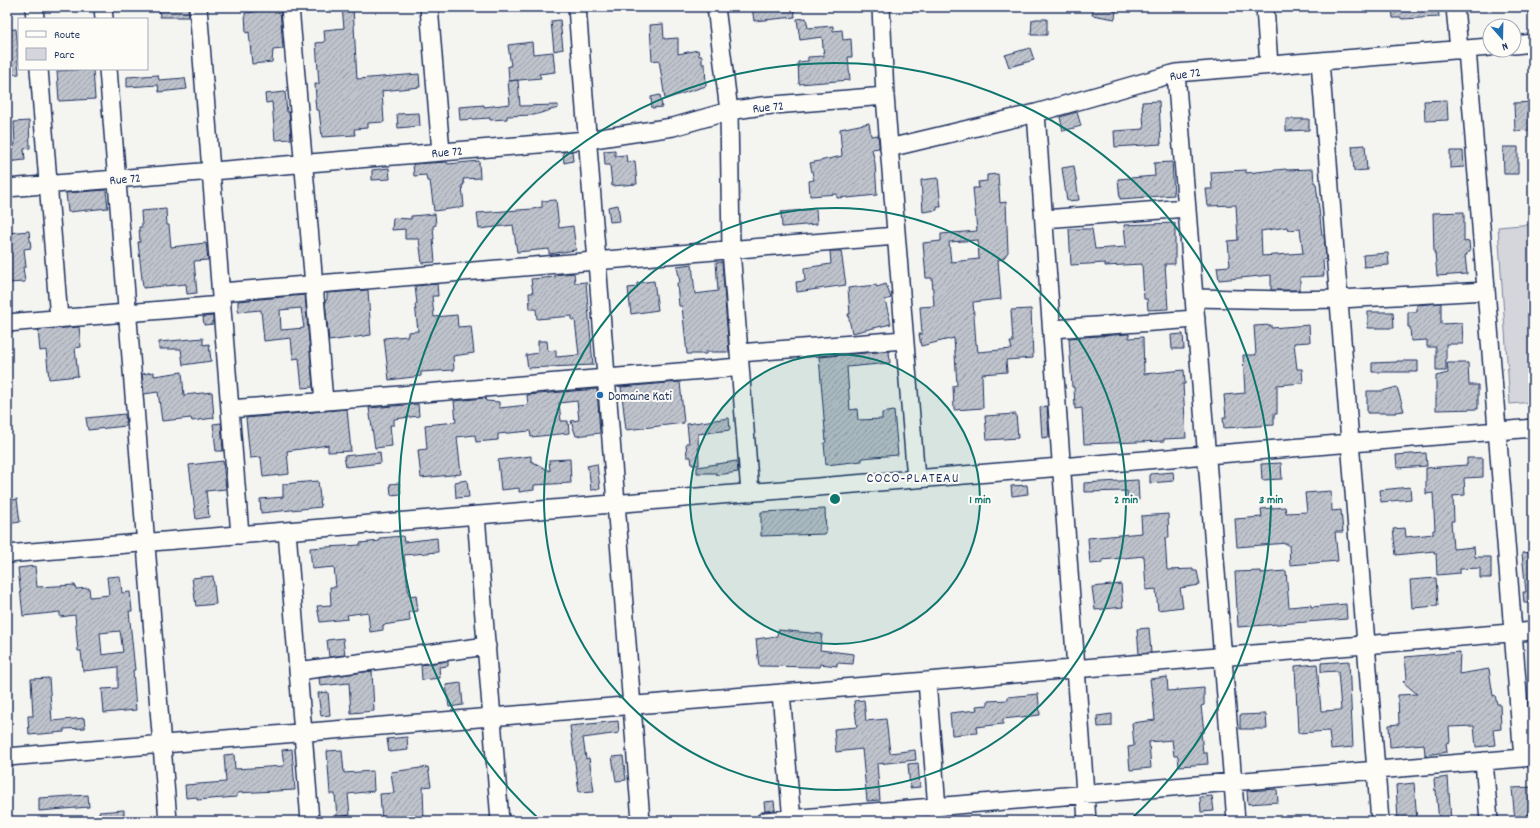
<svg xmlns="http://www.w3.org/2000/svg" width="1540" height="828" font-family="Dekko,sans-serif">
<defs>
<pattern id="building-hatch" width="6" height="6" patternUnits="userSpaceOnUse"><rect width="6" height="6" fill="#bfc3cc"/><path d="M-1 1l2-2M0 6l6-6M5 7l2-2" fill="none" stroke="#9a9fa9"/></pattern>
</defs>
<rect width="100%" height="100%" fill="#f4f4f1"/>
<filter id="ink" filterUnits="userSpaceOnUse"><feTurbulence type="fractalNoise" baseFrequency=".025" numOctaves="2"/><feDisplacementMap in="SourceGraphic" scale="8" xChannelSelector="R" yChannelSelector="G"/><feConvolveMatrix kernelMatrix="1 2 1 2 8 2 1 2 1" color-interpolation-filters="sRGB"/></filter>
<g filter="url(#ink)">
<path fill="#d4d6db" stroke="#78829c" d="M1533 224V402L1510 404 1498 227Z"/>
<path fill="url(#building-hatch)" stroke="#1b2f5e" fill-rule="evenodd" d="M159 7H188L189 17H160Z
M255 7H267V10L280 9 283 49 273 50 272 62 252 64 249 32 246 33 245 13 255 12Z
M342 7H353L357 79 419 74 420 87 382 91 384 122 368 123V128L354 129 355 135 322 137 319 110H316L315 99 316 98 315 84H319L316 43 325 42 324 30 344 28Z
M752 7H794L795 17 754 21Z
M1094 7 1116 10 1115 19 1092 15Z
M1392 7H1438L1439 17 1402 19V18H1393Z
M806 18 808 28 833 26V31L842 30 843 40 851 39 852 57H848L850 80 799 84 798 62 808 61V57L824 56 822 37 800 40 797 19Z
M1036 19H1047V35H1031L1032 20Z
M560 20 563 49 554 51 551 21Z
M663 24 664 39 678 38V54L698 50 699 56H702V64H705L706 86 665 99 659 60 652 61 650 25Z
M16 29 17 38 18 49H17L19 74 8 75 7 30Z
M532 42 533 54 553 52 555 72 539 74 541 78 509 81 508 66H511L508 45Z
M1030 48 1034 60 1009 67 1005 55Z
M93 69 95 99 59 101 57 71Z
M158 75 159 80 185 78 187 89 159 92 158 85 127 87V77Z
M518 80 520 106 558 105V108L534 115 507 116V119L490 120V118L460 120 459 107 484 105V107L510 104 508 81Z
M285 92 287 112H289L291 139 275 140 272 102 266 103 265 94Z
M660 95 662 107 652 108 651 97Z
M1447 100 1448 120 1425 121 1424 101Z
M1159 101 1161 144 1115 147 1114 131 1144 129 1142 102Z
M1533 102V130L1515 131 1514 103Z
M1077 112 1081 126 1063 131 1060 117Z
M419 113 420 126 398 128 397 114Z
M1286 119H1309V130L1286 131Z
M29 121 30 148 24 149 25 160 7 162V146L15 145 14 122Z
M869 123 871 136 878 135 879 144V148L872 149 875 163 877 195 847 198V197L837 198V194L810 196 809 181 814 180 810 163 842 156 840 129Z
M1365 145 1367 170 1354 171 1352 146Z
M1503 147H1518V174H1504Z
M615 150V156L626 155 627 162 635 161 637 184 612 186 610 165H605L604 151Z
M572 151 573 161 564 163 563 152Z
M1450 151H1463L1464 167 1450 168Z
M479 161 480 178 463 179 464 185H462L464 207 434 211 430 181H427L426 175 414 176 413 164 447 162 448 164Z
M1172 162 1174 195 1120 199 1118 179 1155 176 1154 163Z
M1074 166 1079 200 1067 201 1062 168Z
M389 168 390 179 372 180V170Z
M1286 169V170L1313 169 1314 183H1316L1322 235H1324L1326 259 1323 260 1324 276 1300 277V290H1271V275L1219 280 1217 267 1230 266 1228 241 1238 240 1236 205 1208 206 1206 189H1212L1211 172 1246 170V173ZM1287 227 1288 230 1300 229 1303 253 1262 256 1261 231Z
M998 174 1000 203 1006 202 1008 252 1003 259 998 260 1001 299 973 302 976 344H977L978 352 1012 349 1010 342H1013L1011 310 1031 309 1033 358 1006 360 1007 372 982 374 983 408 954 410 953 386 957 385 954 338 921 346 919 334H922L920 307 934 306 932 278H926L923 243 941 241V234L977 231 973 188H979L978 182 987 181V175ZM978 240 979 259 951 262 949 242Z
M938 178 941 207H937V210L923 212 921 180Z
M106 190 108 208 68 212 66 193Z
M556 200 559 228 573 226 576 250 549 254V249L517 252 513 225 479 229 477 213 533 209 542 207V201Z
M618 205 620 221 610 222 608 207Z
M166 209 167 225H169L171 247 206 243 208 260 194 261 197 293 187 294 186 284 143 288 138 242H140L139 227H142L141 211Z
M816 209 817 224 782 227 781 212Z
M1464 212V242L1469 241 1470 252H1467V255H1465L1467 274 1437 276 1435 253H1434L1433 213Z
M435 214 436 225 433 226 434 239H433L435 262 422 263 419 239H405V229L392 230 393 218 411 219V216Z
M1175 223V264H1165L1168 309 1148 310 1147 299H1144L1142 264 1105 266V263L1071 265 1069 229H1092L1095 249 1126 247 1124 225Z
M29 231 31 248 24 249 26 267H23L25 282 8 283 7 233Z
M830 251H841L846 285 797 292 796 282 805 281 804 268 831 264Z
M1388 253 1389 265 1364 267 1363 255Z
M716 262H722L729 352H706V354H687L682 306H679L677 283H680L677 266 692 264 695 294 718 291Z
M574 273 575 283 586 282 593 365 528 368 526 355 538 353V341H547L548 351 556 350V357L579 355 575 320H572V316L537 319 536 309H530L529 293H533L531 279 555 277V275Z
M654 281 658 310 631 314 628 288 637 287V283Z
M437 284 438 296H432L434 317 457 315 458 327 471 326 474 353 453 356 454 370 421 372V376L389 380 384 338 408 336V332L418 331 415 304H417L415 286Z
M886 284 891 298 885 300 891 324 852 333 848 314H850L848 288 876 285 877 287Z
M368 290 371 335 329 341 325 301 327 300V293Z
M305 295 313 387 302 388 299 358 293 359 291 338 264 341 261 310 238 312V301ZM301 308 304 328 281 330 280 310Z
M1441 303V324L1462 323 1463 344H1446V371H1436V347H1427V340L1411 341 1410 327H1408V312H1417V305Z
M1368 312H1393L1394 328H1368Z
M213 316V324L204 325 203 317Z
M1271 325V328L1309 325 1310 342 1294 343 1297 369H1302L1303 383 1277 385V414H1274V425L1224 428 1223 417H1226L1224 395 1245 393 1243 355H1256L1254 326Z
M79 327 81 347 75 348 78 376 49 379 46 350 40 351 38 330Z
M1129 334V338L1143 337 1144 374 1184 370 1185 384H1183L1186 438 1164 439V441L1084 444 1082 408 1075 409 1074 387H1072L1069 338Z
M1183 334 1184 349H1172L1171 335Z
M203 338V345L209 344 211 361 183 365 181 349H159V342Z
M889 351 890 363 847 367 850 410 857 409 858 420 882 419V413L894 411 898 455 862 458V461L826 465 824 443 826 442 819 357Z
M1397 361H1418V372H1372V363L1397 362Z
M1447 363H1468L1469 385H1478V409L1436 410V376L1448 373Z
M154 372V376L182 372 184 395 212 392 214 418 192 421 191 418 162 421 158 392 144 394 142 374Z
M680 382 684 423 626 430 621 387Z
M1397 387 1404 411 1396 412V413H1367V391H1382Z
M597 389 600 433 576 436 571 421 579 420 577 401 559 403 561 421H568L569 433 531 437 530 431 498 434V440L476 442 475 435 457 437 461 474 421 478 418 450 427 449 425 425 456 422 454 401 485 398 486 401 499 402V408L528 405 527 395Z
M418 404 419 416 394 419V425H390L392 446 375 448 369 408Z
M1047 406 1049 437 1042 438 1040 407Z
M347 409 351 451 328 452V445L287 451 289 474 263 477 261 457 250 458 246 418Z
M125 414 126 426 88 430 86 418Z
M1016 414 1018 438 987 440 985 416Z
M729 418 730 430 698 434 699 465H692L691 457H687L686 443H689L687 424Z
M221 423 223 451H216L213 424Z
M380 452 381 463 346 467 344 456Z
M1426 453 1427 466 1397 468 1396 455Z
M531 456V461L550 471 549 460 570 459 571 483 534 485V490L519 492V488L501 490 498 460Z
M1467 458H1483V477L1464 478 1465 495 1453 496 1454 521H1451L1453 549 1474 547 1475 557H1491V578H1480V568L1460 569V573L1437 575 1436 553H1434V551L1396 555 1393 529 1405 528 1406 537 1433 534V530H1435L1433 493 1426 494V468L1467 465Z
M223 461 226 489 206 491 209 517 196 519 189 465Z
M737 461 738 472 717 475 716 473H697V467Z
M1281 463 1282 479 1262 480 1261 464Z
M597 464 600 489 591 490 589 471 587 466Z
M1173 472 1174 481 1150 483V474Z
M467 480 469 497 456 498 455 482Z
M1138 480 1139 500H1127V491L1084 492V483Z
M318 481 321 507 261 513 260 499 283 497V484Z
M399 483 401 494 391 495 390 484Z
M1027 485 1028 494 1012 496 1011 486Z
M1410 487 1411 499 1381 502 1380 490Z
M1331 491 1332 511 1341 510 1343 532H1335L1338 561 1290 565 1289 545H1287V543L1237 547 1235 519 1262 517 1261 509 1285 507 1286 513 1307 512 1305 493Z
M17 499 20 522 7 524V501Z
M825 509 826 534 761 536V512Z
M1168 514 1169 538H1165L1167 570 1193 569V571H1197L1200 585 1180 588 1183 607 1158 610 1156 589 1146 590 1144 556 1102 560V563L1090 564 1088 538 1142 533 1141 516Z
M403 536 404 542 437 538 438 552 404 555 409 596 416 595 418 611 409 612 410 621 383 625V630L370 632 368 612 347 615 348 619 320 622 317 606 331 605 330 587H336L334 567 312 569 310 548 360 545V543L380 541V538Z
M1533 552V603H1524L1523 592H1526L1522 553Z
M35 566 37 587 75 585 76 589 89 588 90 597 109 595 107 577 120 576 122 593 130 592 132 611H129L134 661 135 670H133L136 710 104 713 102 689 118 688V667L83 671 81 651H78L75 615 60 617V612L23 616 18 568ZM120 631 123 652 102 655 100 633Z
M1261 571V573L1286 571 1289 607 1311 605V607L1346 604 1347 619 1238 627 1235 572Z
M213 576 216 604 196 606 192 578Z
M1436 578 1438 606 1412 608 1410 580Z
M1121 584 1123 607 1095 610 1092 587Z
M1149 628 1151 653 1139 654 1137 629Z
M778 630 822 634 820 650 854 654 853 664 837 663V666L820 664 819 667 759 666 756 639 777 636Z
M343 638 345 655 329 657 327 640Z
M1460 652 1459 674 1489 669 1493 696 1495 695 1497 704H1500L1501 729 1493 730 1495 745 1476 747 1474 726 1449 727 1450 742 1446 743 1447 752 1425 755 1424 744 1390 747 1389 725 1399 724 1398 695 1417 694 1403 682 1407 678 1405 657Z
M448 661V666L439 667 440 678 422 680 421 665Z
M1349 661 1353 747 1331 749 1329 731 1298 733 1295 666 1317 664 1321 711 1341 710 1338 671 1321 672V663Z
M372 671 374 711 351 713 349 683 320 686 319 678Z
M1167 677 1168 691 1204 688V705L1201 706 1204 732H1201L1203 753H1207L1208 764 1179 766 1178 756H1174L1172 740 1149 742 1151 768 1130 770 1128 747 1134 746 1132 723 1155 720 1152 688H1151L1150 679Z
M49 678 52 721 84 718 85 728 64 729V732L29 735 28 716H33L31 679Z
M461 683 463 705 449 707 446 685Z
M328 692 330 715 321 716 318 693Z
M1038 694 1040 715 1003 719V724L976 727 977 733 952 735 950 713 977 710 976 706 988 705V701L1008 700V697Z
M864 700 866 721 886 719 890 753 915 750 916 760 877 764 880 800 867 801 862 749 836 752 834 729 857 727 854 701Z
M1112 714V726L1098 727 1097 716Z
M1266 714 1267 729H1240V715Z
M618 721 619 733 583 738 586 759 589 758 594 791 579 792 570 726Z
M407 737 408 750 389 752 387 739Z
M292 749 295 790 237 793V797L197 800V797L186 798 185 785 226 782 224 755 234 754 235 769 284 766 282 750Z
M342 750 344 773 373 771 374 791 348 794 350 815 337 817 335 794H330L327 751Z
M623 756 626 780 616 781 612 757Z
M918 763 920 787 910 788 908 764Z
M428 767 431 786 423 787 424 821H382L380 794 394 793 391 772Z
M1448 777 1451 821H1439L1436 790 1435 791 1434 779Z
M1414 783 1417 821H1398L1396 785Z
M1533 787V809L1528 810 1529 821H1515L1512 788Z
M1277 789 1278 802 1248 804 1247 791Z
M88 795 89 807 39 811V798Z
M1212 796 1214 811 1201 812 1200 797Z
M774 801 775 810 765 811 764 802Z
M124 810V821H100L99 812Z"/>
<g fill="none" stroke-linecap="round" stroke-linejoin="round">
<defs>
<path id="minor" d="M34 7 35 19
M103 7 104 19
M198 7 240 535
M290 7 324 401
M429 7 441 152
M577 7 641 821
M716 7 729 111 731 250 750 493
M881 7 885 96 916 479
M1265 7 1269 65
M1455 7 1459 50
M1514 45 1533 43
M1467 49 1523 758
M1320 61 1380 821
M39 69 59 319
M108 69 168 821
M1176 73 1236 821
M1036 113 1087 821
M889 148 1036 113 1176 73 1490 47
M7 188 587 140 673 127 729 111 762 106 885 96
M1044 219 1187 208
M221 292 896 236
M1194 298 1284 300 1340 299 1486 291
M7 323 222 305
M1052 329 1196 319
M739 353 904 340
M230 409 740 367
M476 515 500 821
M287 531 310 821
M7 554 1533 428
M298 671 487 646
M927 681 938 821
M781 693 792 821
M7 757 1533 631
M1484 761 1489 821
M765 821 1533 757"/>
</defs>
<use href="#minor" stroke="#1b2f5e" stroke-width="20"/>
<use href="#minor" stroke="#fdfcf7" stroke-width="17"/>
</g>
</g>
<circle cx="835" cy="499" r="145" fill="#0f766e" fill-opacity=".12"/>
<g fill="none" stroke="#0f766e" stroke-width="2">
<circle cx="835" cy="499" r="145"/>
<circle cx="835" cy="499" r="291"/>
<path d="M540 820A436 436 0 1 1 1130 820"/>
</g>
<circle fill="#1f6fb2" stroke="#fdfcf7" stroke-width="1.5" cx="600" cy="395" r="4"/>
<g text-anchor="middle" stroke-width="4" stroke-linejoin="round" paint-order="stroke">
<g font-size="13" fill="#1b2f5e" stroke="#fdfcf7">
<text transform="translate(1185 73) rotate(-8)" y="5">Rue 72</text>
<text transform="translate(768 106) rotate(-6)" y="5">Rue 72</text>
<text transform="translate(447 151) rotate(-5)" y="5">Rue 72</text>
<text transform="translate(125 178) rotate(-5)" y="5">Rue 72</text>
</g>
<g font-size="13" fill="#1b2f5e" stroke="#fdfcf7" text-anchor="start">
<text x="608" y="400">Domaine Kati</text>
</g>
<g font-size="14" letter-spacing="1" fill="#1b2f5e" stroke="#fdfcf7">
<text x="913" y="482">COCO-PLATEAU</text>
</g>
</g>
<circle cx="835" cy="499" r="6" fill="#0f766e" stroke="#fdfcf7" stroke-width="2"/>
<g font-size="12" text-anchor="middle" font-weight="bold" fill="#0f766e" stroke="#fdfcf7" stroke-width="4" stroke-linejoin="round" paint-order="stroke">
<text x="980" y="503">1 min</text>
<text x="1126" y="503">2 min</text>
<text x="1271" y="503">3 min</text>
</g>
<rect width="1540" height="828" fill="none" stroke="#fdfcf7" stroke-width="24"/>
<rect x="12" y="12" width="1516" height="804" fill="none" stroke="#1b2f5e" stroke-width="1.5" filter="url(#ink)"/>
<rect x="18" y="18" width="130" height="52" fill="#fdfcf7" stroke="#a3aaba"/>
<rect x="26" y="31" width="20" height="6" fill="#fdfcf7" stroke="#a3aaba"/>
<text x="54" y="38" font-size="12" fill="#1b2f5e">Route</text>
<rect x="26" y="48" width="20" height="12" fill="#d4d6db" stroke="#a3aaba"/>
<text x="54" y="58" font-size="12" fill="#1b2f5e">Parc</text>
<g transform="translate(1502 38) rotate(160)"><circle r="19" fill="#fdfcf7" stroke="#a3aaba"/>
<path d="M0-3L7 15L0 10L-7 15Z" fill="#1f6fb2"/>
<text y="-6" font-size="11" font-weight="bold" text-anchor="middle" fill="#1b2f5e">N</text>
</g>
</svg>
